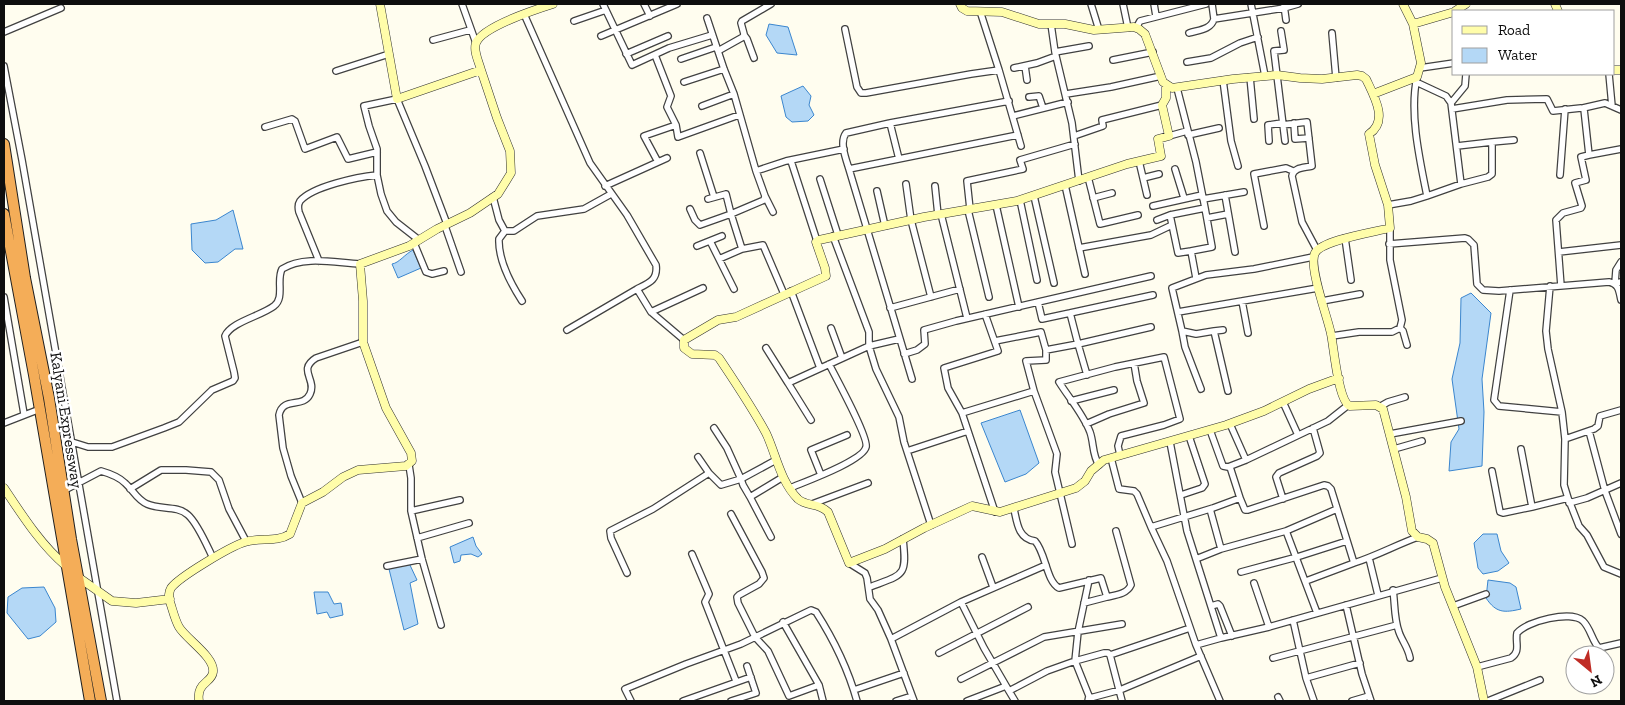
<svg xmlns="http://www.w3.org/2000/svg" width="1625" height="705" font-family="'Zilla Slab',serif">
<rect width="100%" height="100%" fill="#fffdef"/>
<path fill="#b4d8f6" stroke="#3b86ce" d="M769 24 788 27 797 55 777 53 766 35Z
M803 86 811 96 809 105 814 115 808 121 792 122 786 117 781 96Z
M233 210 243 249H235L218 262 205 263 192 250 191 224 216 220Z
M413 250 421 268 398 278 392 264C399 263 405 254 413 250Z
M1471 293 1491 313 1482 379 1484 412 1482 466 1449 471 1451 442 1459 429 1452 379 1460 343 1461 298Z
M1020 410 1039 463 1026 474 1005 482 981 423Z
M1483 534H1497L1501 551 1509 563 1498 571 1483 574 1478 568 1474 543Z
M473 537 476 546 482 554 478 557 471 554 461 555 460 561 454 563 450 547Z
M409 563 417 580 410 583 418 624 404 630 389 569Z
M1488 580 1510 583 1516 587 1521 609C1504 613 1496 613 1486 598Z
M44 587 55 608 56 622 40 636 28 639 7 613 8 597 22 588Z
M314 592H328L334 604 341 603 343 615 330 618 327 612 317 614Z"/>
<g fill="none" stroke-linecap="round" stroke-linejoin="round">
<defs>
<path id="street" d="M462 4 476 43
M603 4 632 65 669 48 712 35
M644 4 650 16
M1091 4 1099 30
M1123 4 1128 28
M1154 4 1156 16
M1212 4 1214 19 1284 8 1298 4
M1251 4 1265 76
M1284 5 1286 20
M980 11 999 70 1021 146
M524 14 590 163 627 215 656 265C658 280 649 283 637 289L651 312 684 340
M707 18 724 69 734 94 756 171 765 196 764 200 731 214 742 249
M574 21 606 10
M1051 24 1055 52 1072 123 1079 181
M1136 28 1140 21 1206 4
M845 29 857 87 861 93H866L971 74 999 70
M1281 31 1284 50 1274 51 1285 141
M4 32 61 8
M1189 33C1198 30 1211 30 1214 19
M1332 33 1336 78
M744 35 747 39 754 58
M601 36 677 4
M433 40 470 30
M718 51 743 37 744 34 741 23 742 21 771 4
M1055 52 1089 46
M626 54 668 36
M655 55 671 96 667 107 676 125 644 136 658 162
M681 59 716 47
M1113 60 1153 52
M1187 62 1211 58 1240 43 1258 37
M4 66 22 160 117 701
M1025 66 1027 80
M1014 68 1037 63 1056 56
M1420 68 1454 63
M336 71 389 54
M1609 74 1612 106
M1250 77 1254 119
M1223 80 1231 141 1238 166
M684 82 724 69
M1416 82 1446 96 1451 103 1461 184
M1177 88 1196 162 1205 208 1170 215 1178 253 1191 251 1196 278
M1066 94 1111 87 1161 76
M1029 97 1039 96 1043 108
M1009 101 890 123 846 133C839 142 846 159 849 169L1018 135
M1451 103 1465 86 1466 74
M702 106 734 94
M1583 108 1605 103 1621 110
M1452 109 1507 100 1547 99 1553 111 1581 108 1584 109 1589 155 1621 149
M1013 116 1068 102
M890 123 899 159
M1294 123 1295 139 1309 138
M676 125 678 137 739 115
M1282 125 1307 122 1312 166C1304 168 1294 167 1292 176L1302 222 1317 250
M265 127 292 119 295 121 305 149 337 137 348 159 377 152
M1188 135 1219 128
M1074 136 1103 126 1102 120 1162 105
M1169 136 1187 131
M1269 141 1268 125 1282 123
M1492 142 1514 140
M700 153 714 197
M791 161 817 241
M1139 161 1147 195
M849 169 912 379
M1175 169 1184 198
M756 171 786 161 844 149
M1560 175 1565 109
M1088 177 1100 224 1138 215
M1143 178 1159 174
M820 179 838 235
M906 184 911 220 931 297
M1065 185 1085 274
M605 186 667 158
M935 186 938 215
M877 191 885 226
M1225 195 1235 252
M765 196 773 212
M1034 196 1054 283
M1427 196 1461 184 1488 177 1492 174V142L1457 146
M493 197 499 220 505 231H514L537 216 584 209 611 194
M1093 198 1112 193
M1203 199 1244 192
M1020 200 1037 280
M996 205 1019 307
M1388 205 1411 201 1427 196C1420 161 1409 113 1417 77
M1153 206 1202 195
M690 209 695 220 700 225 731 214 726 194 708 199
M970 209 967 181 1023 169 1020 160 1075 144
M968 210 989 297
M941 214 967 318
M1207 218 1228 214
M1157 220 1170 215
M1264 226 1254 174 1286 168 1293 171
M505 231 499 239C498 260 511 284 522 301
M833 236 869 332V346L899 339
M1345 238 1351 280
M419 240 396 222 387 211 381 194 377 175V149L369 126 364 106 397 99 425 166 447 224 445 226 461 272
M710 241 734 289
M414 243 426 272 432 274 444 271
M1389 244 1465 238 1468 239 1474 245 1477 284 1483 290 1499 291 1609 282C1619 284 1619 291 1621 300
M697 246 722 236
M1079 248 1151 235 1172 225
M1191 251 1212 247 1205 208
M1559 252 1621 245
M719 259 742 249 763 245 784 294
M319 261 299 212C298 208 298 204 300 201 313 186 358 177 377 175
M1621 262 1616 270 1615 283 1621 282
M1561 286 1556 220 1563 213 1581 208 1582 206 1575 183 1586 180 1581 157 1589 155
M1510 290 1494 400 1499 406 1562 412 1548 349 1546 331 1550 286
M791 291 820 368
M4 297 24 414
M1242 301 1248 333
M1322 301 1360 294
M890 308 960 289
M651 312 703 288
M1178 312 1318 288
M1070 313 1153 295
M985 314 998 351 944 368 948 388 962 413 995 512
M831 328 842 358
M1400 328 1403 331 1407 345
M567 330 637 289
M1182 331 1185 347 1201 389
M1214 331 1223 330
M1332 336 1359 332H1392L1400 328 1402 320 1390 260V228
M995 341 1041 332 1046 350 1078 344 1070 313 1042 319 1038 302
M766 348 788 383 869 346 876 369 899 417 904 442 931 525
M904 354 917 350 925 344 924 330 956 321 1151 276
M1087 375 1078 344 1151 327
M788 383 811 420
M1034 391 1026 361 1046 360V350
M1228 391 1214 331 1196 334 1182 331 1172 288 1206 275 1254 269 1313 257
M1071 401 1114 390
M1283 402 1298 435
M1381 406 1388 402 1405 397
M962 413 1034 391 1057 454 1055 472 1072 544
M4 423 40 409
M1086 424 1109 414 1144 403 1137 381 1134 363
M1230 424 1246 460 1328 421 1347 406
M714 428 727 448 741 479 776 460
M1210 430 1223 466 1228 467 1246 460
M1589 431 1605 491 1621 534
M1390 434 1461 421
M1565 439 1594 429 1598 426 1600 416 1621 410
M72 442 88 447H112L164 428 179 422 212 390 233 381 235 378 234 372 225 336C231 322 261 316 274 306 285 298 276 280 282 269 304 255 336 263 360 264
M1170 442 1187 531 1221 638 1269 627 1442 578
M1394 449 1422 441
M1521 449 1532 507 1568 498 1564 485 1565 439 1562 412
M907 451 968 431
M698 457 709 473 721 485 741 479 743 485 750 497 783 477
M1111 458 1119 489 1134 491 1137 494 1151 527 1213 508 1240 498 1245 510H1248L1324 485 1328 486 1331 489 1354 563C1376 556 1396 545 1418 537
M409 465 411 478V511L460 500
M1099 465C1092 455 1094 443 1090 432 1083 414 1069 398 1059 382L1115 367 1164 357 1180 419 1164 425 1121 436 1118 446 1120 455
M1230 467 1240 498
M1492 471 1500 512 1503 513 1532 507
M821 475 811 450 847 435
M790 488C804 482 863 461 866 447 869 438 835 376 829 364
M130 489 161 470H186L211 472 219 480 229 509 246 541
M63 491 101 471C108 473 119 477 125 483 133 490 137 500 147 504 160 510 177 505 188 515 198 524 207 546 213 558
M1181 495 1202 488 1205 484 1189 436
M750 497 771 537
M1568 498 1579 526 1587 535 1604 567 1621 574
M1283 499 1276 477 1279 473 1317 456 1320 453 1313 428
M302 503 291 476 283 448 279 415C283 396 303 409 310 394 317 379 297 370 316 358L363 342
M1569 503 1587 498 1621 483
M812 504 868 483
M1014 509C1017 522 1018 539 1035 541 1046 553 1046 581 1059 588L1101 578 1107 597C1116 595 1127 594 1131 585L1116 531
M1210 509 1221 549 1286 531 1337 509
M411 511 422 559 441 625
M731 514 762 572 764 578 759 584 739 595 737 597 738 603 755 637 768 651 789 696 819 685 783 622
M1151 527 1167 561 1196 645
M1286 531 1317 613
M417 538 469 523
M692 554 709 594 705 602 736 681
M982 557 993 587
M1369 558 1378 595
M1196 559 1221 549
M849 563 865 573 867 578 870 599 878 610 891 639 914 701
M387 566 422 559
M1241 572 1297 557 1347 541
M627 573 611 538 610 531 653 509 709 473
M1306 581 1354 563
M1254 583 1269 627
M870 587C904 574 907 577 903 539
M1393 590C1395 603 1394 619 1399 632 1402 641 1408 647 1410 658
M961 602 1046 565
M1084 603 1107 597
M1346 605 1362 674 1371 701
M1211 606 1218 604 1220 606 1232 636
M1453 606 1486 594
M1293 620 1306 678
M891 639 961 602 984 648 1009 691
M939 653 1028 607
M1110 655 1190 628
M1273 658 1397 625
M1477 667 1511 658C1521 651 1515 643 1517 633 1527 621 1571 610 1583 621 1591 629 1592 641 1599 648L1621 643
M961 679 1044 637 1122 624
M819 685 823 701
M854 690 904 673
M1278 697 1280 701
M1090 698 1120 690 1201 656
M631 701 625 689 686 664 741 644 811 610 816 612C834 640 848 669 857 701
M683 701 751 677
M731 701 756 693 747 666
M896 701 912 696
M967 701 1006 686
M1015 701 1009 691 1047 671 1075 661 1078 632 1089 580
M1088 701 1089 696 1075 661 1104 653H1108L1110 655 1122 701
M1220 701 1196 645 1221 638
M1314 701 1306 678 1360 663
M1352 701 1369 696
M1488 701 1540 680"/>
<path id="secondary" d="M960 4 962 8 967 11 1002 12 1039 24H1065L1094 30 1134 27 1139 29 1145 34 1163 82 1172 88 1233 79 1277 75 1300 78 1322 79 1357 75 1362 76 1366 79C1374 96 1389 121 1369 134L1375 165 1388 205 1390 228C1375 232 1322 240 1315 253 1308 266 1328 318 1331 334 1334 348 1338 401 1350 406L1376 405 1383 409 1406 497 1412 531 1418 537 1427 539 1433 543 1445 587 1477 667 1484 701
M1403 4 1413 24 1454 12
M1555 4 1558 11
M1455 11 1466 4
M481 70C479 62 473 51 476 43 482 27 537 9 553 4
M1614 70H1621
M1166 85V98L1162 105 1169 136 1158 139 1161 156 1127 164 1017 201 924 217 819 240 816 242 825 268 826 276 736 317 718 320 684 340V348L692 354 715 355 719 358C735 382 752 407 766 433 776 454 780 481 798 499 807 507 818 502 828 512L849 563 885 549 924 528 972 506 1000 512 1076 488 1085 481 1091 471 1104 460 1226 425 1264 411 1309 389 1339 378
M1373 94 1417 77 1421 63 1413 24
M4 488C22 515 41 545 66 566H69
M78 577 112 601 136 603 170 599
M199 701C196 682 212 683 213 672 215 657 186 639 179 627 175 620 173 611 170 602 169 597 168 593 171 588 179 577 231 546 245 542 260 537 276 543 290 534L302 503 323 492 343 477 358 470 406 466 412 461 411 453 386 408 363 342V301L360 264 409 246 437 229 470 213 498 194 511 173 510 151 497 118 481 70 397 99 380 4"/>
<path id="highway" d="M4 144 25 278 49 398 71 539 101 701
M4 214 34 375 90 701"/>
</defs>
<use href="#street" stroke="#414141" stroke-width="8"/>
<use href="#secondary" stroke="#303030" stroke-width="9"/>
<use href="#highway" stroke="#1f1f1f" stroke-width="12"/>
<use href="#street" stroke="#fff" stroke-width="5.5"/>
<use href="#secondary" stroke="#fffdaa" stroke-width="8"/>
<use href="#highway" stroke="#f4ad58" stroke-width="10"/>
</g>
<g text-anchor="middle" stroke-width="5" stroke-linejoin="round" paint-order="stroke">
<g font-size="16" fill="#0e0e0e" stroke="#fff">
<text transform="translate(67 420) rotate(81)" y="6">Kalyani Expressway</text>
</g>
</g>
<rect width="1625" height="705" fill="none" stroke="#0e0e0e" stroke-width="10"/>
<rect x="1452" y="10" width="162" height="65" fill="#ffffff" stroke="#9f9f9f"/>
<rect x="1462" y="26" width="25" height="8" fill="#fffdaa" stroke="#9f9f9f"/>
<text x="1498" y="35" font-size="15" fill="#0e0e0e">Road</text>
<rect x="1462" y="48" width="25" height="15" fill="#b4d8f6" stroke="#9f9f9f"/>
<text x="1498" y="60" font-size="15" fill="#0e0e0e">Water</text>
<g transform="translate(1590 670) rotate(151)"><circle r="24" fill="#ffffff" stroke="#9f9f9f"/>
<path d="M0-4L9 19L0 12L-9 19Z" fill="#bf2c25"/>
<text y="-8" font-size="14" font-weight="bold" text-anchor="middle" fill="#0e0e0e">N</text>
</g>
</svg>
